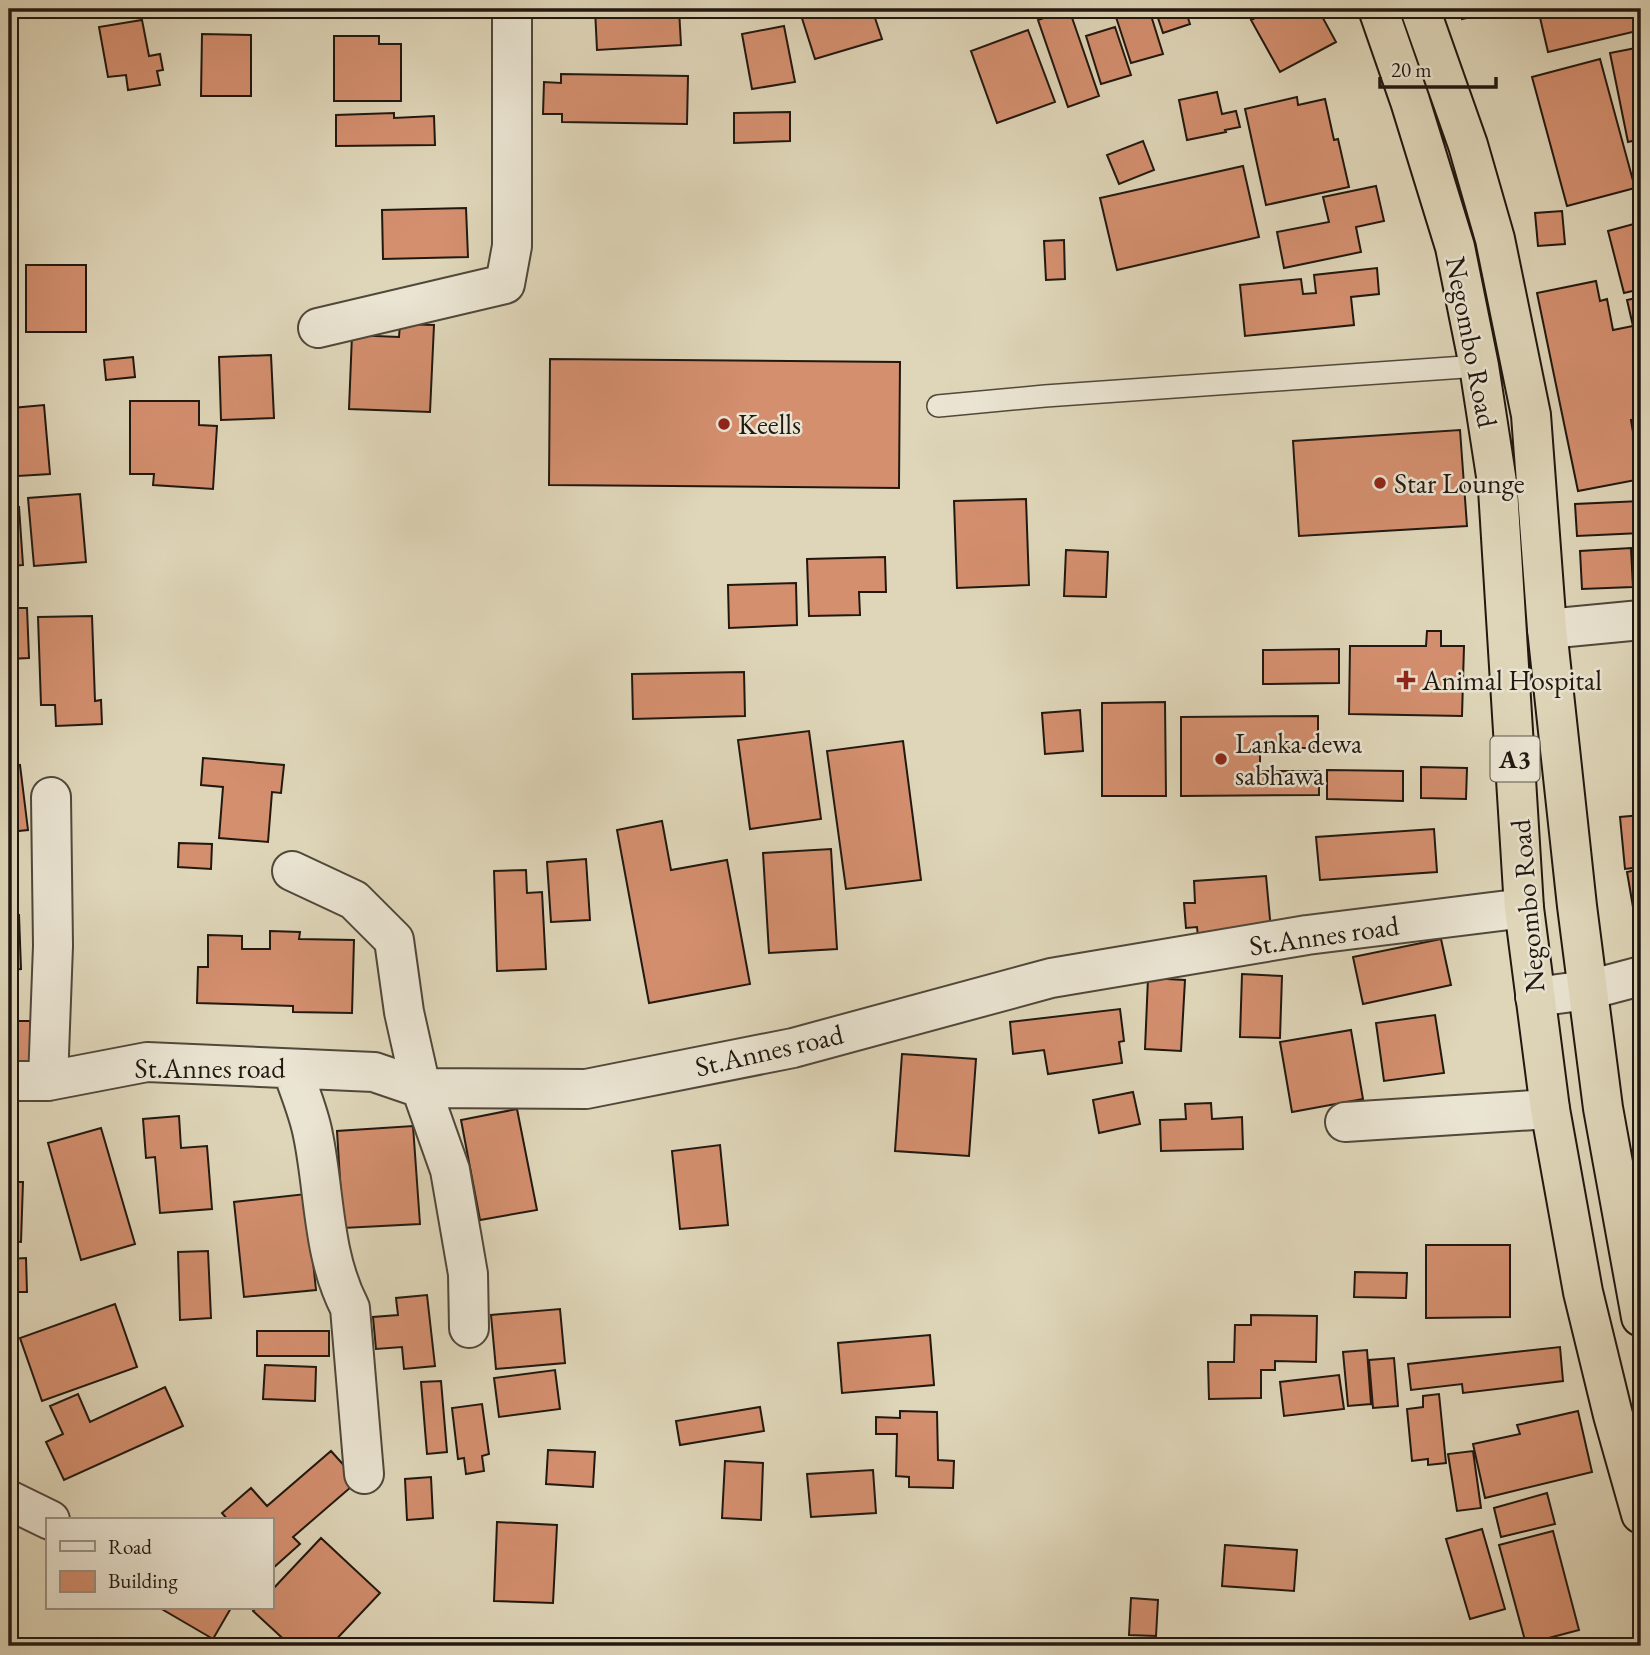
<svg xmlns="http://www.w3.org/2000/svg" width="1650" height="1655" font-family="'EB Garamond',serif">
<rect width="100%" height="100%" fill="#dfd6b9"/>
<filter id="stains"><feTurbulence type="fractalNoise" baseFrequency=".00286" numOctaves="4"/><feColorMatrix values="0 0 0 0 .2 0 0 0 0 .09 0 0 0 0 .02 0 0 0 .5 -.17"/></filter>
<radialGradient id="worn" r=".72"><stop offset=".6" stop-color="#630" stop-opacity="0"/><stop offset="1" stop-color="#630" stop-opacity=".3"/></radialGradient>
<path fill="#d48f6f" stroke="#211810" stroke-width="2" d="M595 9H679L681 45 597 50Z
M799 9H872L882 39 815 59Z
M1069 9 1099 96 1068 107 1038 20Z
M1134 9H1149L1163 54 1131 63 1115 14Z
M1155 9H1185L1190 24 1163 33Z
M1272 9H1318L1336 42 1280 72 1251 20Z
M1459 9H1505L1462 19Z
M1538 9H1641V30L1548 52Z
M142 20 149 56 160 54 163 70 157 71 160 85 128 90 126 75 108 77 99 27Z
M784 26 795 82 752 89 742 34Z
M1115 27 1131 75 1101 84 1086 36Z
M1028 30 1055 102 997 123 971 51Z
M202 34 251 35V96H201Z
M334 36H379V44H401V101H334Z
M1641 47V139L1628 142 1610 53Z
M1600 59 1635 188 1567 206 1532 77Z
M561 74 688 76 687 124 562 122V114H543L544 82 561 83Z
M1217 92 1222 114 1236 111 1240 127 1225 130 1226 132 1187 140 1179 100Z
M1297 97 1298 105 1325 99 1334 140 1338 139 1349 187 1266 205 1245 109Z
M790 112V141L734 143V113Z
M394 113V118L434 116 435 145 336 146V115Z
M1143 141 1154 170 1119 184 1107 155Z
M1243 166 1259 237 1117 270 1100 198Z
M1376 186 1384 221 1356 227 1361 252 1284 268 1277 232 1329 222 1323 197Z
M466 208 468 257 383 259 382 210Z
M1562 211 1565 244 1538 246 1535 213Z
M1641 222V289L1624 293 1608 231Z
M1064 240 1065 279 1046 280 1044 241Z
M26 265H86V332H26Z
M1377 268 1379 294 1351 297 1354 325 1245 336 1240 285 1301 279 1303 294 1316 293 1314 275Z
M1596 281 1600 301 1607 299 1613 330 1633 326 1627 300 1641 297V418L1631 420 1641 479 1578 491 1537 293Z
M400 324 434 325 430 412 349 409 352 335 399 337Z
M271 355 274 418 221 420 219 357Z
M133 357 135 377 106 380 104 360Z
M550 359 900 362 899 488 549 485Z
M130 401H199V425L217 426 213 489 153 485 154 474H130Z
M44 405 50 474 18 476 12 408Z
M1460 430 1467 526 1299 536 1293 441Z
M80 494 86 562 34 566 28 498Z
M1026 499 1029 585 957 588 954 501Z
M1641 501V533L1577 536 1575 504Z
M9 507H19L23 565 9 566Z
M1631 548 1633 587 1582 589 1580 551Z
M1066 550 1108 552 1106 597 1064 596Z
M885 557 886 592H859L860 615 809 616 807 559Z
M796 583 797 625 729 628 728 585Z
M9 608H27L29 658 9 659Z
M92 616 95 701 101 700 102 724 56 726 55 705H41L38 617Z
M1427 631H1441V646H1464L1462 716 1349 714 1350 646H1426Z
M1339 649V683L1263 684V650Z
M744 672 745 716 633 719 632 674Z
M1165 702 1166 796H1102V703Z
M1080 710 1083 751 1045 754 1042 713Z
M1318 716V748H1260V771H1319V795L1181 796V717Z
M809 731 821 819 750 829 738 740Z
M903 741 921 880 846 889 827 751Z
M203 758 284 765 281 793 272 792 268 842 219 838 223 787 201 785Z
M20 765 28 830 9 832V767Z
M1421 767 1467 768 1466 799 1421 798Z
M1327 770 1403 771V801L1327 799Z
M1641 815V867L1625 869 1620 817Z
M662 821 671 870 727 860 750 984 649 1003 617 830Z
M1434 829 1437 872 1320 880 1316 837Z
M179 843 212 844 211 869 178 867Z
M831 849 837 949 769 953 763 853Z
M586 859 590 920 551 922 547 862Z
M1641 869V941L1639 942 1627 872Z
M526 870 527 893 542 892 546 969 497 971 494 871Z
M1266 876 1271 930 1198 937 1197 927 1186 928 1184 903H1195L1194 881Z
M19 915 21 969 9 970V916Z
M270 931 300 932 299 939 354 940 352 1013 293 1012V1006L197 1003 198 967H208V935L242 936V949H270Z
M1441 939 1451 985 1363 1004 1353 957Z
M1242 974 1282 976 1280 1038 1240 1037Z
M1148 978 1185 980 1181 1051 1145 1049Z
M1120 1009 1124 1041 1119 1042 1122 1063 1048 1074 1044 1050 1013 1054 1010 1022Z
M1435 1015 1444 1073 1384 1081 1376 1023Z
M9 1021H30V1072H9Z
M1351 1030 1363 1099 1292 1112 1280 1042Z
M902 1054 976 1059 969 1156 895 1151Z
M1133 1092 1140 1124 1099 1133 1093 1100Z
M1211 1103 1212 1119 1242 1117 1243 1149 1161 1151 1160 1120 1186 1119 1185 1104Z
M517 1109 537 1210 480 1220 461 1120Z
M179 1116 181 1148 207 1146 212 1209 160 1213 155 1157 146 1158 143 1119Z
M413 1126 420 1224 343 1228 337 1131Z
M101 1128 135 1244 81 1260 48 1143Z
M720 1145 728 1225 680 1229 672 1151Z
M9 1182H23L21 1242 9 1241Z
M306 1194 316 1290 244 1297 234 1202Z
M1426 1245H1510V1317L1426 1318Z
M208 1251 211 1318 180 1320 178 1252Z
M26 1258 27 1292H9V1259Z
M1355 1272 1407 1273 1406 1298 1354 1297Z
M427 1295 435 1366 404 1369 402 1347 376 1349 373 1317 398 1315 396 1298Z
M115 1304 137 1367 42 1401 20 1338Z
M560 1309 565 1363 496 1369 491 1315Z
M1251 1315 1317 1316 1316 1362 1275 1361V1370H1261V1398L1209 1399 1208 1362H1234L1235 1325H1251Z
M257 1331H329V1356H257Z
M930 1335 934 1385 842 1393 838 1343Z
M1560 1347 1563 1381 1463 1393 1462 1384 1411 1390 1408 1364Z
M1367 1350 1371 1404 1348 1406 1343 1352Z
M1394 1358 1398 1406 1373 1408 1369 1360Z
M265 1365 316 1367 315 1401 263 1399Z
M555 1370 560 1409 499 1417 494 1378Z
M1339 1375 1344 1409 1284 1416 1280 1382Z
M441 1381 447 1452 427 1454 421 1382Z
M165 1387 183 1426 64 1480 46 1442 63 1434 50 1406 78 1394 90 1422Z
M1439 1394 1446 1463 1428 1465V1459L1412 1461 1407 1409 1423 1407V1396Z
M482 1404 489 1454 482 1456 484 1471 466 1474 464 1458 458 1459 452 1408Z
M760 1407 764 1431 680 1445 676 1421Z
M900 1411 937 1412 938 1460 954 1461 953 1488 909 1487V1477L896 1476 897 1434H876V1417L900 1418Z
M1578 1411 1592 1472 1485 1498 1473 1444 1520 1434 1517 1425Z
M548 1450 595 1452 593 1487 546 1484Z
M331 1451 358 1481 293 1537 300 1544 272 1569 271 1520H228L222 1513 251 1488 267 1506Z
M1473 1451 1481 1508 1457 1511 1448 1454Z
M725 1461 763 1463 761 1520 722 1518Z
M873 1470 876 1513 811 1517 807 1474Z
M431 1477 433 1518 407 1520 405 1479Z
M1547 1493 1555 1524 1501 1537 1494 1508Z
M497 1522 557 1525 553 1603 494 1601Z
M1482 1529 1505 1609 1470 1619 1446 1539Z
M1553 1531 1579 1630 1526 1644 1499 1545Z
M321 1538 380 1593 330 1646H291L253 1611 256 1608H271V1591Z
M1225 1545 1297 1550 1294 1591 1222 1586Z
M1131 1598 1158 1600 1156 1636 1129 1635Z
M160 1608H231L213 1639Z
M493 1638 553 1640V1646H493Z"/>
<g fill="none" stroke-linecap="round" stroke-linejoin="round">
<defs>
<path id="lane" d="M938 406 1045 396 1479 366"/>
<path id="street" d="M318 328 505 284 512 246V9
M1547 629 1641 620
M292 871 354 900 394 940 404 1012 421 1088 450 1170 468 1274 469 1328
M1535 997 1588 990 1641 976
M292 1069C299 1090 309 1113 313 1135 325 1193 322 1254 350 1308L364 1474
M9 1081H48L147 1062 374 1072 421 1088 586 1089 793 1048 1051 978 1307 935 1524 908
M48 1081 53 946 51 797
M1345 1122 1550 1109
M9 1500 50 1520"/>
<path id="highway" d="M1378 9 1410 101 1455 247 1479 366 1498 489 1524 908 1550 1109 1583 1292 1613 1415 1641 1514
M1420 9 1468 145 1495 239 1531 415 1547 629 1577 906 1603 1108 1641 1317"/>
</defs>
<use href="#lane" stroke="#50483a" stroke-width="24"/>
<use href="#street" stroke="#50483a" stroke-width="42"/>
<use href="#highway" stroke="#211810" stroke-width="42"/>
<use href="#lane" stroke="#eae4d2" stroke-width="21"/>
<use href="#street" stroke="#eae4d2" stroke-width="38"/>
<use href="#highway" stroke="#dfd6b9" stroke-width="38"/>
</g>
<g fill="#8f2418" stroke="#eae4d2" stroke-width="2.5">
<circle cx="724" cy="424" r="7"/>
<circle cx="1380" cy="483" r="7"/>
<path d="M1402.5 669.5h7v7h7v7h-7v7h-7v-7h-7v-7h7z"/>
<circle cx="1221" cy="759" r="7"/>
</g>
<g text-anchor="middle" stroke-width="5" stroke-linejoin="round" paint-order="stroke">
<rect fill="#eae4d2" stroke="#5d554a" stroke-width="2" x="1490.5" y="736.5" width="49" height="45" rx="5"/>
<g font-size="26" font-weight="bold" fill="#211810">
<text x="1515" y="768">A3</text>
</g>
<g font-size="28" fill="#211810" stroke="#eae4d2">
<text transform="translate(1472 342) rotate(79)" y="10">Negombo Road</text>
<text transform="translate(1527 906) rotate(-95)" y="10">Negombo Road</text>
<text transform="translate(1324 935) rotate(-8)" y="10">St.Annes road</text>
<text transform="translate(769 1050) rotate(-13)" y="10">St.Annes road</text>
<text x="210" y="1078">St.Annes road</text>
</g>
<g font-size="28" fill="#211810" stroke="#eae4d2" text-anchor="start">
<text x="738" y="434">Keells</text>
<text x="1394" y="493">Star Lounge</text>
<text x="1422" y="690">Animal Hospital</text>
<text x="1235" y="753">Lanka dewa<tspan x="1235" dy="32">sabhawa</tspan></text>
</g>
</g>
<rect width="1650" height="1655" fill="none" stroke="#dfd6b9" stroke-width="35"/>
<rect x="10" y="10" width="1629" height="1634" fill="none" stroke="#211810" stroke-width="3.5"/>
<rect x="18" y="18" width="1615" height="1620" fill="none" stroke="#211810" stroke-width="2"/>
<rect x="46" y="1518" width="228" height="91" fill="#eae4d2" stroke="#9a9284" stroke-width="2"/>
<rect x="60" y="1541" width="35" height="10" fill="#eae4d2" stroke="#9a9284" stroke-width="2"/>
<text x="108" y="1554" font-size="21" fill="#211810">Road</text>
<rect x="60" y="1571" width="35" height="21" fill="#d48f6f" stroke="#9a9284" stroke-width="2"/>
<text x="108" y="1588" font-size="21" fill="#211810">Building</text>
<path d="M1380 77v10h116v-10" fill="none" stroke="#211810" stroke-width="3.5"/>
<text x="1391" y="77" font-size="21" fill="#211810" stroke="#eae4d2" stroke-width="5" paint-order="stroke">20 m</text>
<rect width="100%" height="100%" filter="url(#stains)"/>
<rect width="100%" height="100%" fill="url(#worn)"/>
</svg>
